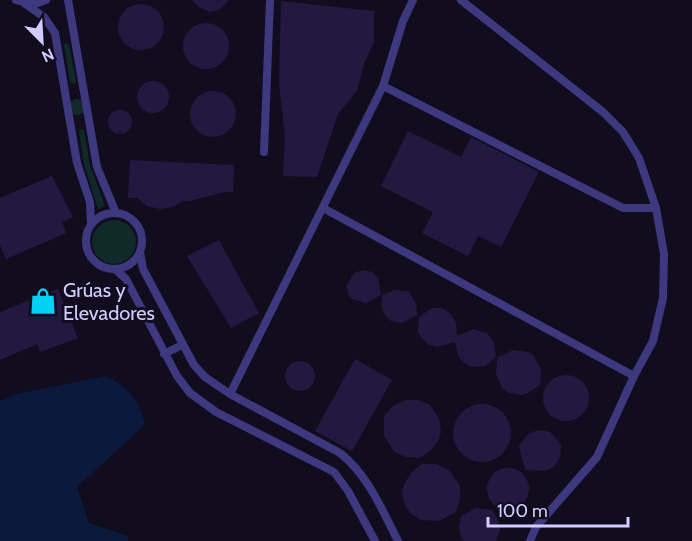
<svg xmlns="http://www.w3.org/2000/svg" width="692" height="541" font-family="Cabin,sans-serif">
<rect width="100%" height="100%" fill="#110d1f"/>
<path fill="#102929" d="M66 43 69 45 76 81 74 84 70 82 64 45Z
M69 107a8 8 0 1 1 16 0a8 8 0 1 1-16 0Z
M80 129 84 130 90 165 105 206 98 209 84 164 79 131Z
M92 242a22 22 0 1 1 44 0a22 22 0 1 1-44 0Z"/>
<path fill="#0a193c" d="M107 376C129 389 140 400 145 425L77 487 89 523 128 536V541H0V401L16 394Z"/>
<path fill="#231940" d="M192 0H229L219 10 210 12 200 8Z
M281 1 374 11V42L364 64 357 91 338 114 317 177 283 176 285 136 279 84Z
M118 27a23 23 0 1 1 46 0a23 23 0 1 1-46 0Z
M183 46a23 23 0 1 1 46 0a23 23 0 1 1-46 0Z
M137 97a16 16 0 1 1 32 0a16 16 0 1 1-32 0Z
M190 114a23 23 0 1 1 46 0a23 23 0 1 1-46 0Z
M108 122a12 12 0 1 1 24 0a12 12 0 1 1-24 0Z
M408 131 461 157 471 137 539 172 501 247 478 236 468 256 422 233 433 212 381 186Z
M130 160 234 165 233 192H224L190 201H182L173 207 160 209 147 206 137 198H128Z
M52 176 73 217 62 222 66 233 6 259 0 245V198Z
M219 240 259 313 231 328 187 256Z
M363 270 372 272 378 278 381 295 366 303 352 299 349 296 346 286 354 273Z
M58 289 78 338 40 352 37 344 0 360V312Z
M395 290 408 291 416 303 417 315 402 323 391 321 384 314 382 309V295Z
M432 308H442L451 314 456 323 457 336 474 329 488 334 494 343 496 357 485 366 470 367 459 358 455 342 437 347 427 344 418 333 419 317Z
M513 350 528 352 534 356 541 370 540 385 528 393 521 395 507 392 502 388 496 374 497 358Z
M355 359 392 380 352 451 315 431Z
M285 376a15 15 0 1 1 30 0a15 15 0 1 1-30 0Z
M543 398a23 23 0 1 1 46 0a23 23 0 1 1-46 0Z
M405 400H418L430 405 438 416 440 422 441 432 438 441 430 451 419 458 406 457 394 452 384 436V416L393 406Z
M453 433a29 29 0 1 1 58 0a29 29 0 1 1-58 0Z
M539 430 550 432 558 440 561 445 560 457 555 466 545 471 525 470 519 446 529 433Z
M422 464H436L449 470 460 486V499L456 512 439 521 421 520 411 514 404 504 402 491 404 484 411 473Z
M487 489a21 21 0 1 1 42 0a21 21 0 1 1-42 0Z
M476 508 492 510 498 520 500 530 496 541H464L461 538 459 528 461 516Z"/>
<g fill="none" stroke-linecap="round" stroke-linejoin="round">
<path stroke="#3e387e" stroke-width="8" d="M16 0 35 4 46 0
M68 0 97 167 116 213
M461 0 603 112 623 132 639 158 656 208 664 254 663 298 653 341 634 376 597 457 536 527 530 541
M24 3 44 17 55 33 77 163 90 202 91 223
M383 86 623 208H656
M264 152 270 0
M323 208 634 376
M86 241a28 28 0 1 1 56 0a28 28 0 1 1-56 0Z
M140 252 143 269 194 365 205 377 230 394 340 453C368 475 382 510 398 541
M115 269 126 279 177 376 190 393 216 412 334 472 348 491 375 541
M164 354 182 345
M230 394 383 86 403 21 413 0"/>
</g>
<defs>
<symbol id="shop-bare" viewBox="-9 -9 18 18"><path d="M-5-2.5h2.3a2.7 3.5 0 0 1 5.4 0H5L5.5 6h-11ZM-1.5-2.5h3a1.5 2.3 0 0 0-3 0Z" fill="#04d0f3" stroke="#110d1f" stroke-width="2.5" paint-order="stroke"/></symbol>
</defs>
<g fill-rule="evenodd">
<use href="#shop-bare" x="24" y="282" width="38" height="38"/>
</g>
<g text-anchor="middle" stroke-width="6" stroke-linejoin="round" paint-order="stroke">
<g font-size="20" fill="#d4ccfe" stroke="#110d1f" text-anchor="start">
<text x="63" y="297">Grúas y<tspan x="63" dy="23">Elevadores</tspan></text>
</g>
</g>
<g transform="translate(42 42) rotate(156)" stroke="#110d1f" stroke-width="4.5" paint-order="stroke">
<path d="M0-4.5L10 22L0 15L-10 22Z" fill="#d4ccfe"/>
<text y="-9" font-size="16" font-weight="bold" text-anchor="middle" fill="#d4ccfe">N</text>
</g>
<path d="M488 517v9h140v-9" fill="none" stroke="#d4ccfe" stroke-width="3"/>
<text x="497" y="517" font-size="18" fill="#d4ccfe" stroke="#110d1f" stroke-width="4.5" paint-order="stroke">100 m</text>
</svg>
